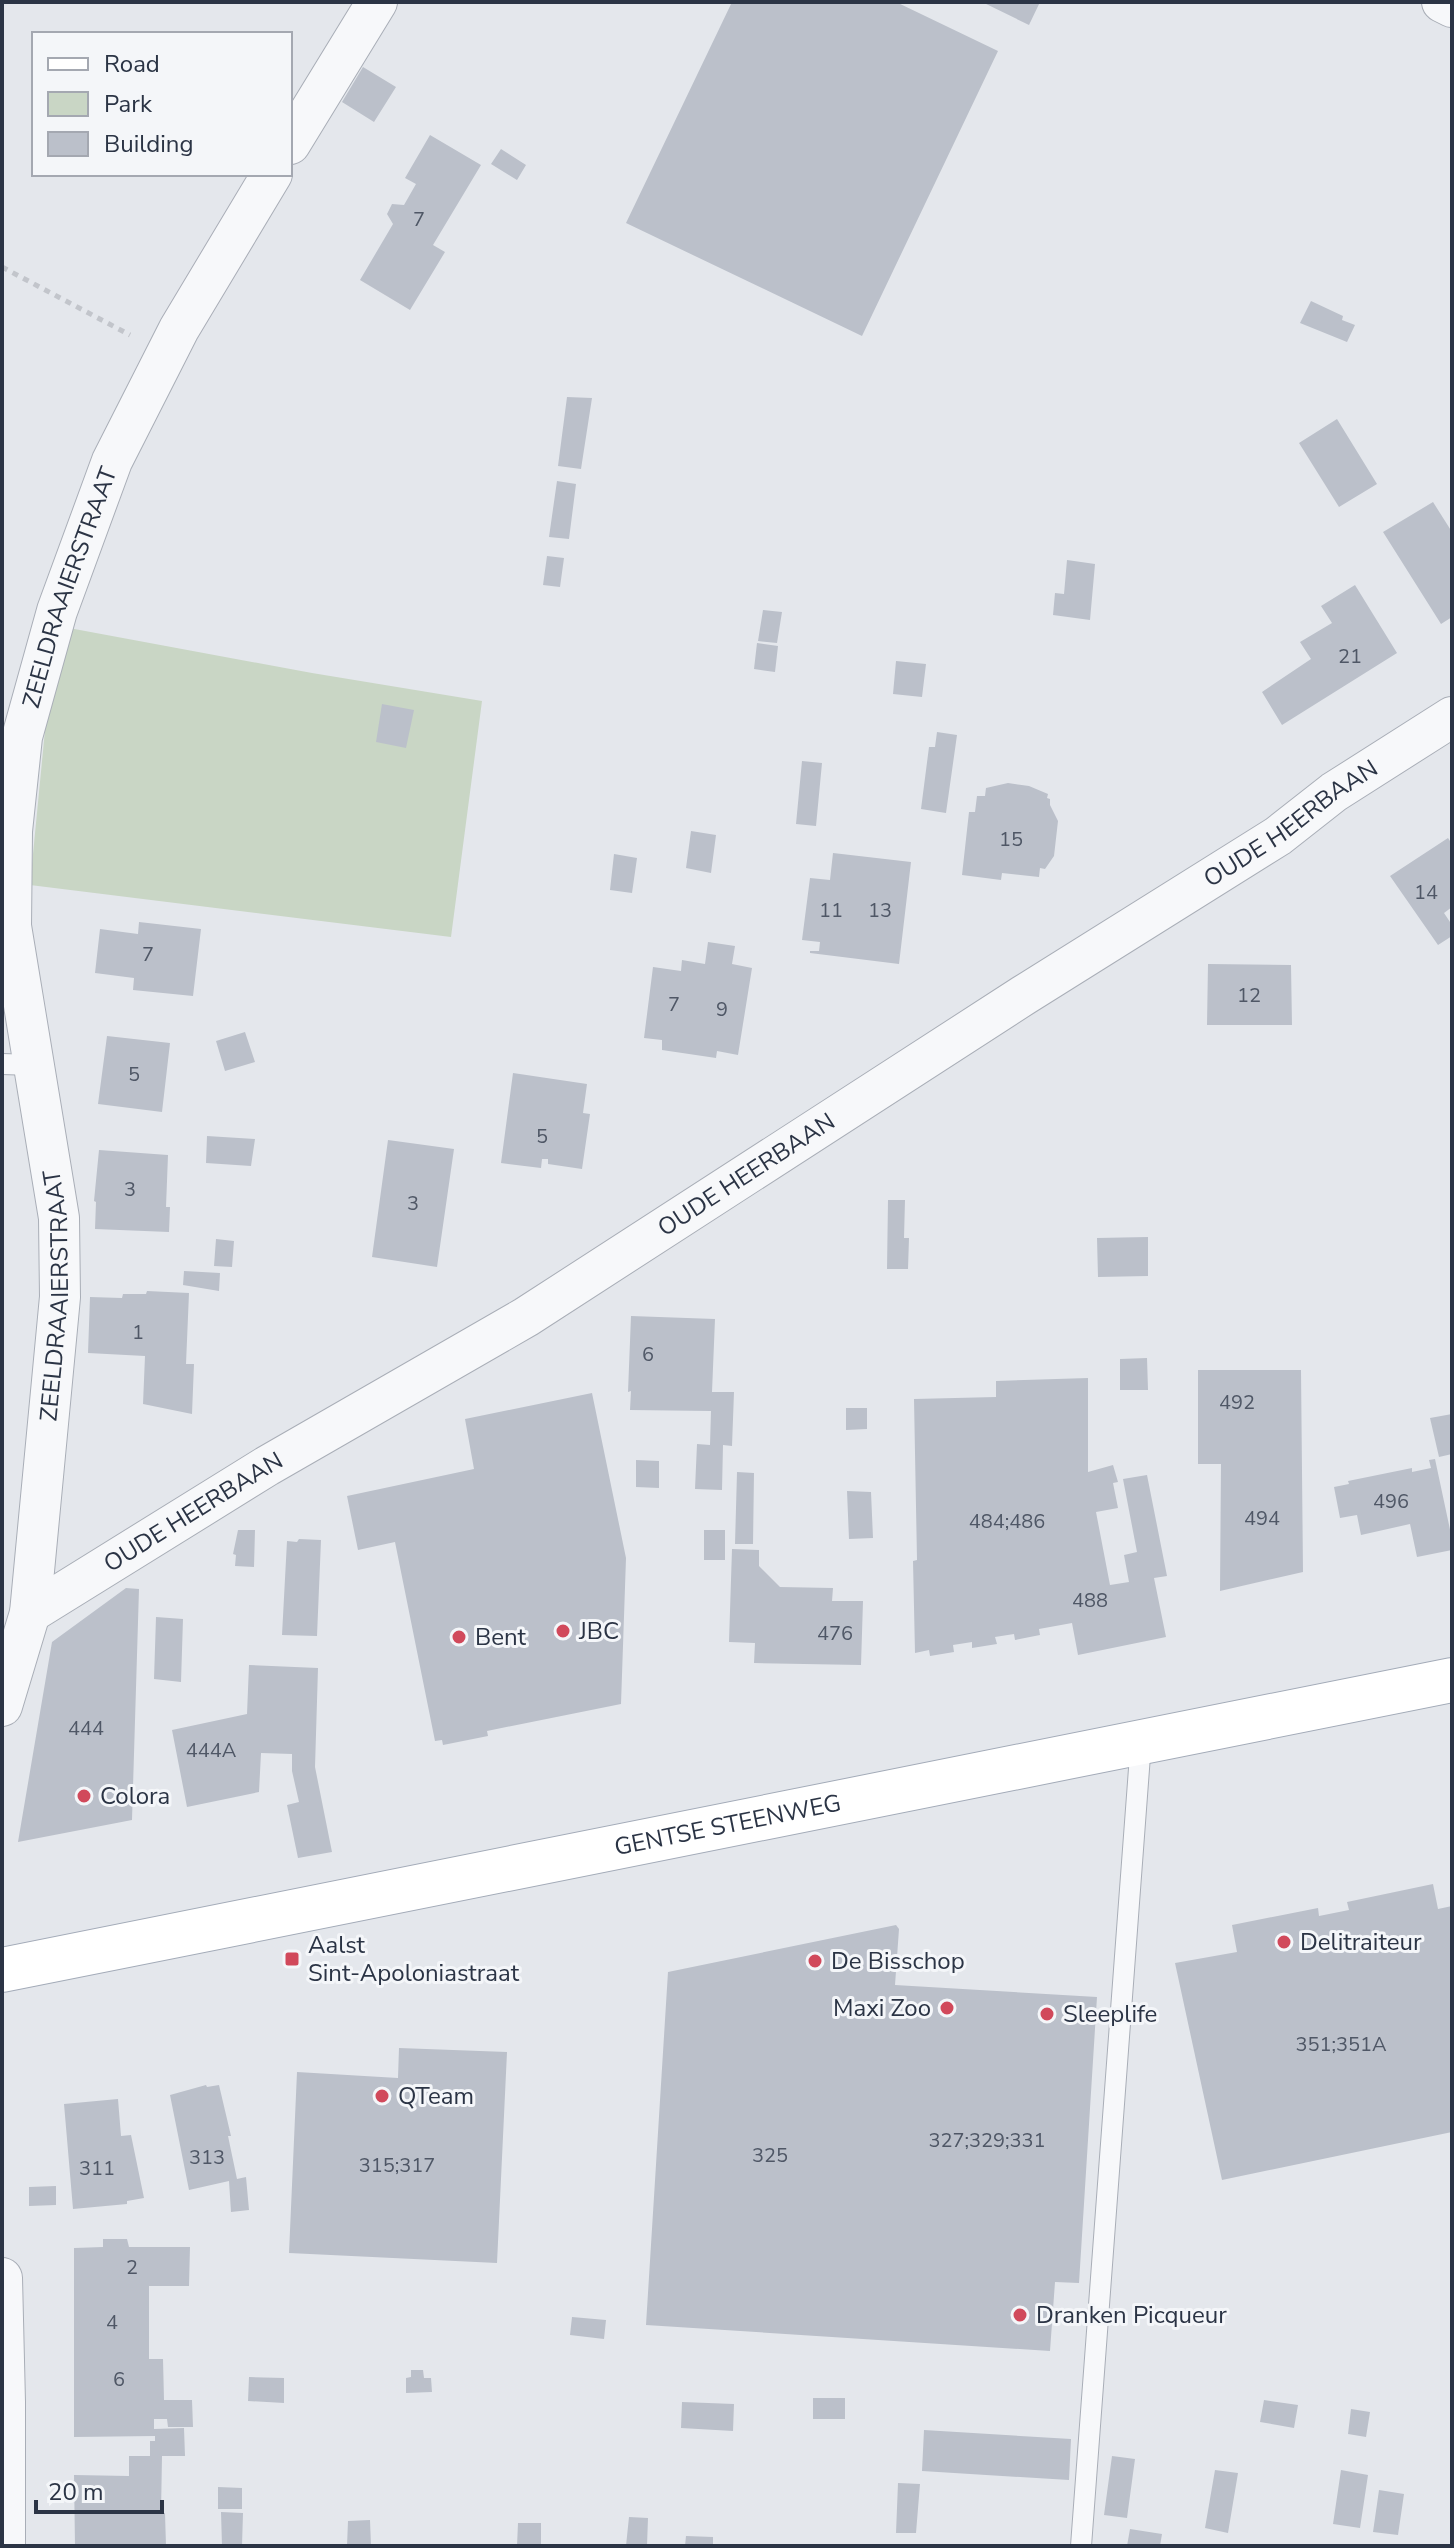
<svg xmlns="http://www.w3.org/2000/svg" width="1454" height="2548" font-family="'Nunito Sans',sans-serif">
<rect width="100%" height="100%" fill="#e4e7ec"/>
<path fill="#c9d6c5" d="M69 628 312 673 482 701 451 937 30 885 46 720Z"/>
<path fill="#bbc0ca" d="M732 2H896L998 51 862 336 626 223Z
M982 2H1040L1029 25Z
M363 67 396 87 374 122 342 102Z
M430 135 481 165 433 245 445 252 410 310 360 280 393 224 387 214 392 204 404 205 416 184 405 178Z
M501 149 526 165 517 180 491 164Z
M1311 301 1343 316 1342 320 1355 325 1347 342 1300 323Z
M567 397 592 398 581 469 558 466Z
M1337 419 1377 484 1339 507 1299 443Z
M557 481 576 484 569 539 549 537Z
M1433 502 1452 532V617L1441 624 1383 532Z
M547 556 564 558 560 587 543 585Z
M1067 560 1095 564 1090 620 1053 615 1055 593 1064 594Z
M1355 585 1397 653 1282 725 1262 692 1311 659 1300 642 1332 623 1321 606Z
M763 610 782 612 777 643 758 641Z
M757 643 778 646 775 672 754 669Z
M896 661 926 664 922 697 893 694Z
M382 704 414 710 406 748 376 742Z
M937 732 957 735 946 813 921 809 929 747H935Z
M802 761 822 763 816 826 796 824Z
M1008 783 1029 786 1048 794 1047 798 1050 799V805L1058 821 1054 856 1045 869 1040 868 1039 877 1002 873 1001 880 962 875 969 812H975L977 796H985L986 788Z
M691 831 716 835 711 873 686 868Z
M1448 838 1452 844V907L1444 913 1452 925V936L1438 945 1390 876Z
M833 853 911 862 899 964 810 953V951H819L820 942 802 940 810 878 830 880Z
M614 854 637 858 632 893 610 890Z
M139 922 201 929 193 996 133 990 134 978 95 973 100 929 138 934Z
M708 942 735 946 732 964 752 968 738 1055 717 1051 716 1058 662 1050V1040L644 1038 653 967 681 971 682 960 705 964Z
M1208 964 1291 965 1292 1025H1207Z
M245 1032 255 1062 225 1071 216 1041Z
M107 1036 170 1043 162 1112 98 1104Z
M513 1073 587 1084 583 1113 590 1114 582 1169 548 1164V1159H542L541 1168 501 1163Z
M207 1136 255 1139 251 1166 206 1163Z
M388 1140 454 1149 437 1267 372 1257Z
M99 1150 168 1155 166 1207H170L169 1232 95 1229 96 1202 94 1201Z
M888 1200H905L904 1238H909L908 1269H887Z
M1148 1237V1276L1098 1277 1097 1238Z
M216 1239 234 1241 232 1267 214 1266Z
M184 1271 220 1273 219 1291 183 1285Z
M147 1291 189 1293 186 1364H194L192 1414 143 1404 145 1356 88 1353 90 1297 122 1298 123 1294H146Z
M631 1316 715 1319 712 1392H734L732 1446 723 1445 722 1490 695 1489 697 1444 710 1445 711 1411 630 1410 631 1391 628 1392Z
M1147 1358 1148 1390H1120V1359Z
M1198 1370H1301L1303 1572 1220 1591 1221 1464H1198Z
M1088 1378V1472L1113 1465 1118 1482 1113 1483 1118 1508 1096 1512 1110 1585 1129 1582 1124 1555 1137 1552 1123 1479 1147 1475 1167 1576 1154 1578 1166 1637 1078 1655 1072 1623 1039 1629 1040 1635 1015 1640 1014 1634 995 1637 997 1644 972 1648V1642L953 1645 954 1652 930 1656 929 1650 915 1653 913 1561 917 1560 914 1399 996 1397V1381Z
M592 1393 626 1558 621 1704 487 1731 488 1736 443 1745 442 1740 435 1741 395 1542 358 1550 347 1496 474 1469 465 1419Z
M846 1408H867V1429L846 1430Z
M1452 1414V1454L1439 1457 1430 1418Z
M1435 1459 1452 1539V1550L1417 1557 1410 1524 1361 1535 1357 1515 1340 1518 1334 1487 1349 1484 1348 1481 1412 1468V1472L1431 1468 1429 1460Z
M636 1460 659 1461V1488L636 1487Z
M737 1472 754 1473 753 1544H735Z
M847 1491 871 1492 873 1538 849 1539Z
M238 1530H255L254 1567 235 1566 236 1555 233 1554Z
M704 1530H725V1560H704Z
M299 1539 321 1540 317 1636 282 1635 287 1541 297 1542Z
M732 1549 759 1550V1566L780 1587 833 1588 832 1601H863L861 1665 754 1663 755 1643 729 1642Z
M126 1588 139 1589 132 1820 18 1842 52 1642Z
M156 1617 183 1619 181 1682 154 1679Z
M249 1665 318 1668 315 1767 332 1852 298 1858 287 1805 299 1802 292 1771V1754L261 1753 259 1792 187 1807 172 1730 247 1714Z
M1433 1884 1438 1909 1452 1906V2132L1222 2180 1175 1963 1237 1952 1232 1925 1318 1908 1319 1916 1349 1910 1347 1902Z
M896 1925 899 1929 895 1985 1097 1997 1079 2283 1055 2282 1050 2351 646 2325 668 1972Z
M399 2048 507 2052 497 2263 289 2253 297 2072 398 2078Z
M206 2085 207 2087 219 2085 231 2136H228L237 2179 246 2177 249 2210 231 2212 229 2181 189 2190 170 2095Z
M118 2099 121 2136 131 2135 144 2198 127 2201V2204L73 2209 64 2104Z
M56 2186V2205L29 2206V2187Z
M103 2239H127L129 2247H190L189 2286H149V2359H163L164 2400H192L193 2427H168L167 2419H154V2429L184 2428 185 2456H162L161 2513H165L166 2546H75L74 2475 129 2476V2456H150V2441H155V2436L74 2437V2248L103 2247Z
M572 2317 606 2320 604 2339 570 2335Z
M411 2370H423L424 2378H431L432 2392 406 2393V2378L411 2377Z
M249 2377 284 2378V2403L248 2401Z
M813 2398H845V2419H813Z
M1264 2400 1298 2405 1294 2428 1260 2422Z
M682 2402 734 2404 733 2431 681 2428Z
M1351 2409 1370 2412 1366 2437 1348 2434Z
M924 2430 1071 2439 1069 2480 922 2471Z
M1112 2456 1135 2459 1127 2518 1104 2515Z
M1215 2470 1238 2473 1228 2533 1205 2528Z
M1341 2470 1368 2475 1360 2528 1333 2524Z
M898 2483 920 2484 916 2533H896Z
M218 2487 242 2488V2509H218Z
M1379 2490 1404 2494 1398 2535 1373 2532Z
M221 2512 243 2513 242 2546H222Z
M629 2517 648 2518 647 2546H626Z
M370 2520 371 2546H347L348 2521Z
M518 2523H541V2546H517Z
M1130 2529 1162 2534 1160 2546H1127Z
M686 2536 713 2537V2546H685Z"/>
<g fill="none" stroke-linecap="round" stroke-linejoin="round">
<defs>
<path id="lane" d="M2 1064 33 1065
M1081 2546 1141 1742"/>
<g id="street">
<path d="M1442 2 1452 7"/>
<path d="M290 144 377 2"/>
<path id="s1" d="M30 1613 267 1466 526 1317 1024 995 1278 836 1334 792 1452 717"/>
<path id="s2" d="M2 1706 30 1613 60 1297 59 1218 11 926 12 831 22 737 57 611 112 461 179 329 272 174"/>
<path d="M2 2278 5 2402V2546"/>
</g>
<g id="primary">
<path id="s3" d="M2 1970 1452 1680"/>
</g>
</defs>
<use href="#lane" stroke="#a9aeb7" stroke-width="22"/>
<use href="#street" stroke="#a9aeb7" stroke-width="42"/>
<use href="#primary" stroke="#a3abb8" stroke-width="46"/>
<path stroke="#c2c5cb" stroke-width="5" stroke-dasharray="6 6" stroke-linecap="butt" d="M2 267 130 335"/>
<use href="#lane" stroke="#f7f8fa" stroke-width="20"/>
<use href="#street" stroke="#f7f8fa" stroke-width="40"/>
<use href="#primary" stroke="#fff" stroke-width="44"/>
</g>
<g fill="#d1495b" stroke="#f4f6f9" stroke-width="3">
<circle cx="563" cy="1631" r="8"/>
<circle cx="459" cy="1637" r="8"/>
<circle cx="84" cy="1796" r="8"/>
<circle cx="1284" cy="1942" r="8"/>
<rect x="284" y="1951" width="16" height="16" rx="4"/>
<circle cx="815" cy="1961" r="8"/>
<circle cx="947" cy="2008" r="8"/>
<circle cx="1047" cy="2014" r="8"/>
<circle cx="382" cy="2096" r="8"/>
<circle cx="1020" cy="2315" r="8"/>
</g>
<g text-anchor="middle" stroke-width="6" stroke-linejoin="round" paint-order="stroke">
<g font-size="20" fill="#4f5766">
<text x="419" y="226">7</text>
<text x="1350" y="663">21</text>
<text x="1011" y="846">15</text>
<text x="1426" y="899">14</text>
<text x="831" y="917">11</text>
<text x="880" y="917">13</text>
<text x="148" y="961">7</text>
<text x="1249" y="1002">12</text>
<text x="674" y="1011">7</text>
<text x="722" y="1016">9</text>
<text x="134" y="1081">5</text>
<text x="542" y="1143">5</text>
<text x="130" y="1196">3</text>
<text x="413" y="1210">3</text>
<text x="138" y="1339">1</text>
<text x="648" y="1361">6</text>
<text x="1237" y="1409">492</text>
<text x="1391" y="1508">496</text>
<text x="1262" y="1525">494</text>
<text x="1007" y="1528">484;486</text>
<text x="1090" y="1607">488</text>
<text x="835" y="1640">476</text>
<text x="86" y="1735">444</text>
<text x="211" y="1757">444A</text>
<text x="1341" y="2051">351;351A</text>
<text x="987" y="2147">327;329;331</text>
<text x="770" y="2162">325</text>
<text x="207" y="2164">313</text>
<text x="397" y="2172">315;317</text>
<text x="97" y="2175">311</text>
<text x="132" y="2274">2</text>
<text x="112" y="2329">4</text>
<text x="119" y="2386">6</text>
</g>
<g font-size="24" fill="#2b3445" stroke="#f4f6f9">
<text dy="8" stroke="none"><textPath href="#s2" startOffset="1136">ZEELDRAAIERSTRAAT</textPath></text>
<text dy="8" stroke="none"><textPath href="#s1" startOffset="1488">OUDE HEERBAAN</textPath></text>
<text dy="8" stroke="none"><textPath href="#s1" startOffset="840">OUDE HEERBAAN</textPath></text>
<text dy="8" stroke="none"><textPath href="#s2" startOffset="416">ZEELDRAAIERSTRAAT</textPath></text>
<text dy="8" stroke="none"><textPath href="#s1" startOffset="192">OUDE HEERBAAN</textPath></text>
<text dy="8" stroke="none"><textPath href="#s3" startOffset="740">GENTSE STEENWEG</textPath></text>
</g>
<g font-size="24" fill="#2b3445" stroke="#f4f6f9" text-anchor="start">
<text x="579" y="1639">JBC</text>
<text x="475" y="1645">Bent</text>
<text x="100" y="1804">Colora</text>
<text x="1300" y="1950">Delitraiteur</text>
<text x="308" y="1953">Aalst<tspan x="308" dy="28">Sint-Apoloniastraat</tspan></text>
<text x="831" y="1969">De Bisschop</text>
<text x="931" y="2016" text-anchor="end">Maxi Zoo</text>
<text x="1063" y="2022">Sleeplife</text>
<text x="398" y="2104">QTeam</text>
<text x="1036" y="2323">Dranken Picqueur</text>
</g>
</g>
<rect width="1454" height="2548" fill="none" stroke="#2b3445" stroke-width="8"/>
<rect x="32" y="32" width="260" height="144" fill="#f4f6f9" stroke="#a4a8b1" stroke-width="2"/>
<rect x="48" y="58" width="40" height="12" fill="#ffffff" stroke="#a4a8b1" stroke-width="2"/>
<text x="104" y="72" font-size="24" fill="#2b3445">Road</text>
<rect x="48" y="92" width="40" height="24" fill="#c9d6c5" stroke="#a4a8b1" stroke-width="2"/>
<text x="104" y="112" font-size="24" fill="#2b3445">Park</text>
<rect x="48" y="132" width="40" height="24" fill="#bbc0ca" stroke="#a4a8b1" stroke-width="2"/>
<text x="104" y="152" font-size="24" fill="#2b3445">Building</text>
<path d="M36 2500v12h126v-12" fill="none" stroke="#2b3445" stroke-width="4"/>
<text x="48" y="2500" font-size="24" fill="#2b3445" stroke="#f4f6f9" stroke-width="6" paint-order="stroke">20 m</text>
</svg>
